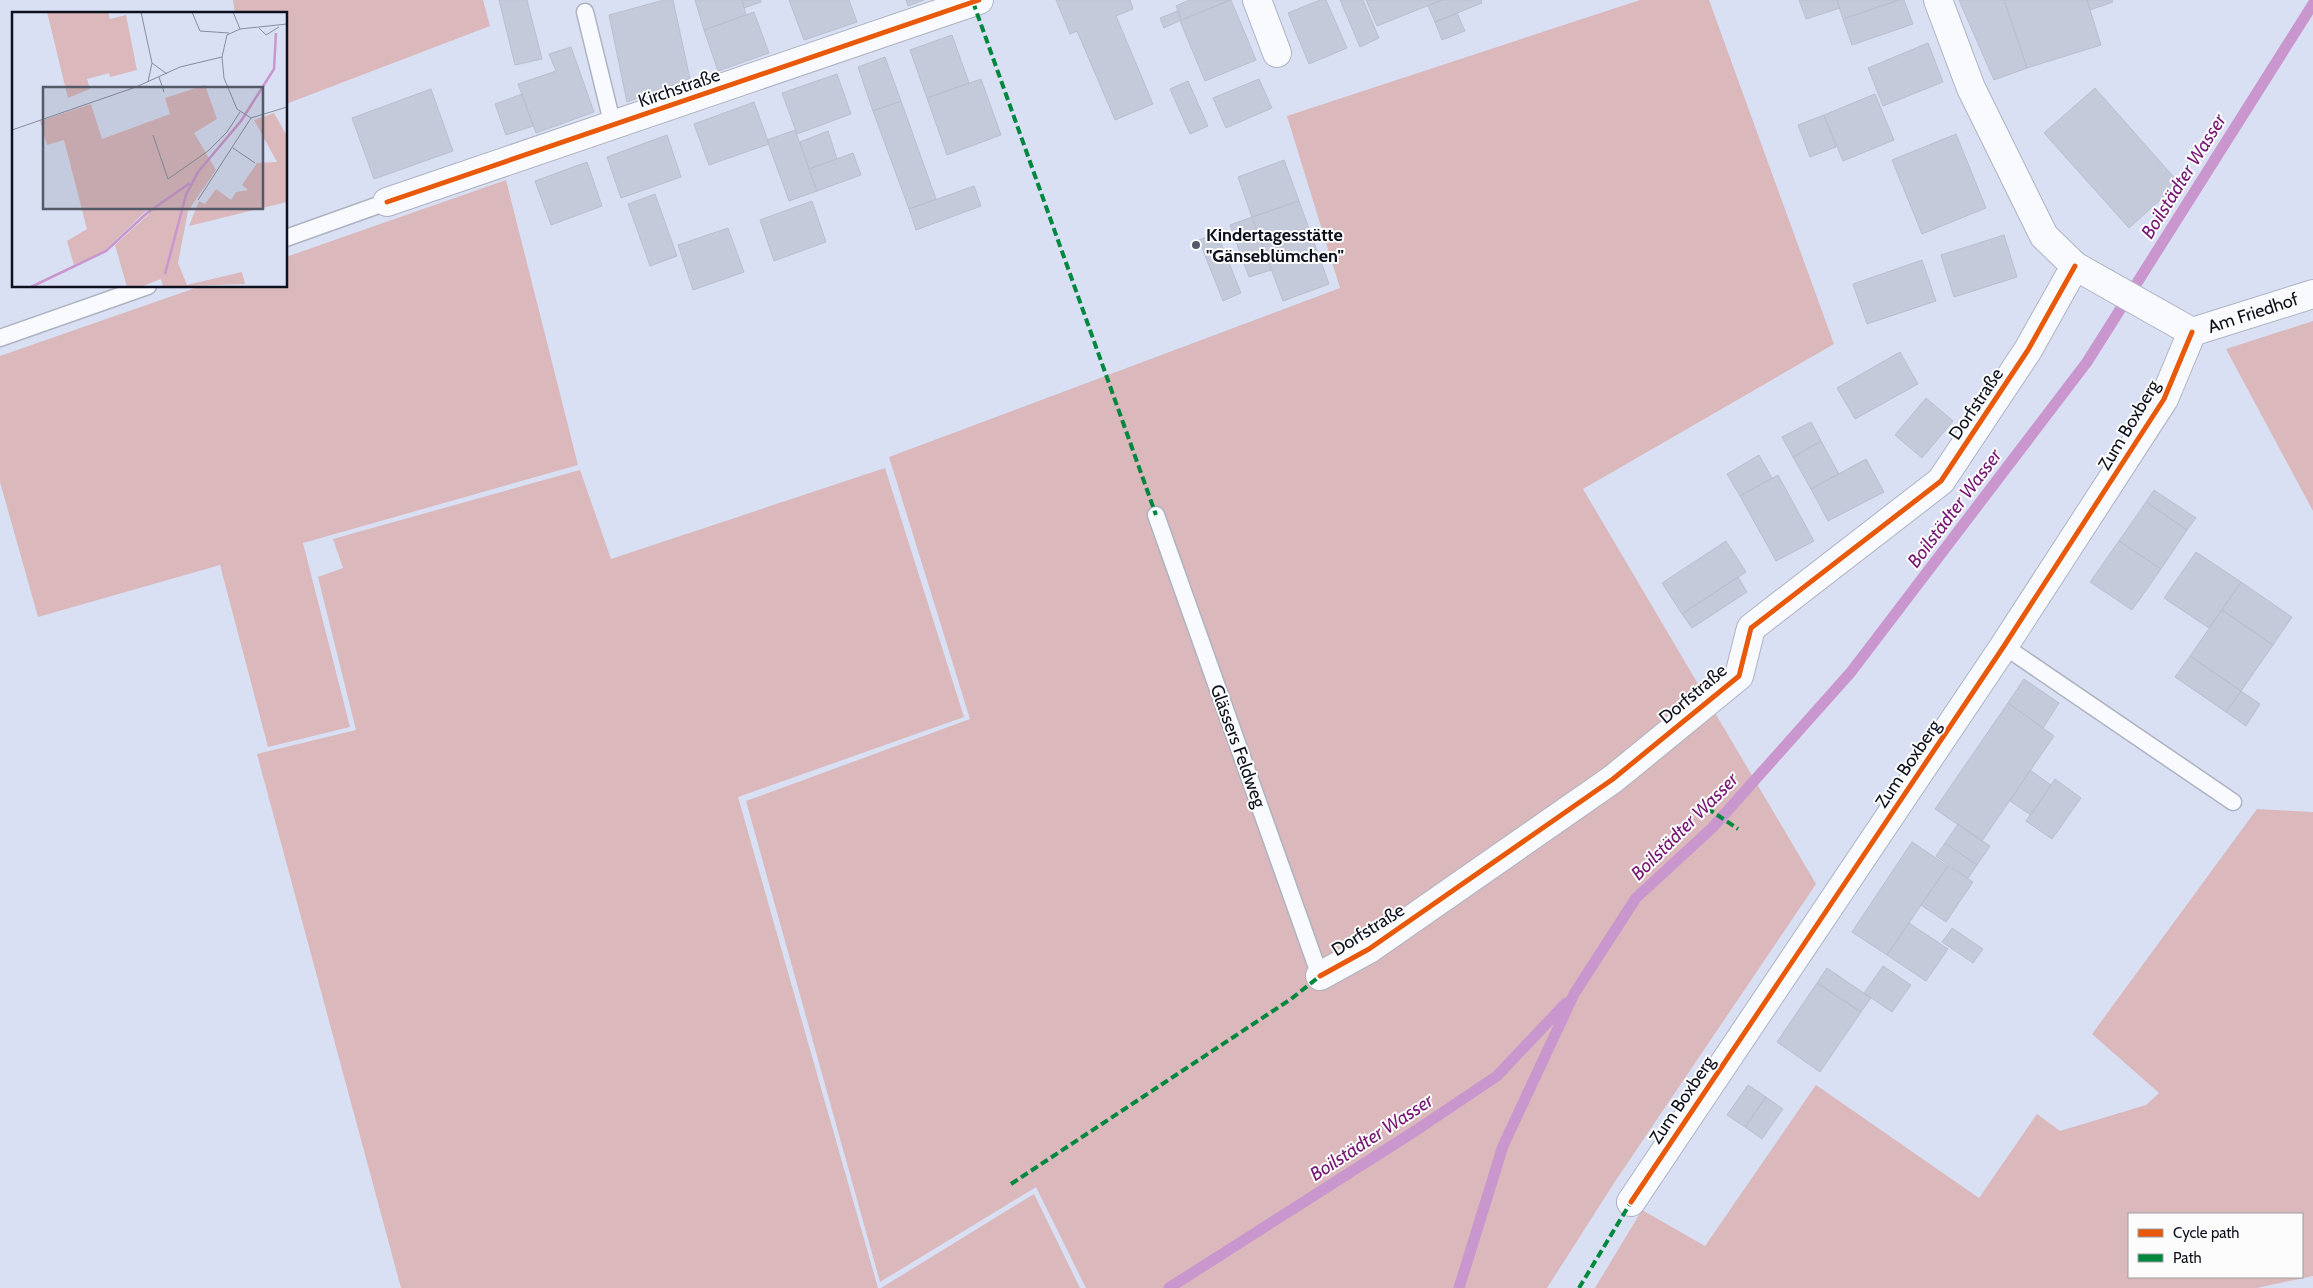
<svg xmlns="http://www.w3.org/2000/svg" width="2313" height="1288" font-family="Cabin,sans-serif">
<rect width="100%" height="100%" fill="#d9e0f4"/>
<path fill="#dab8bb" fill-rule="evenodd" d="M233 0H483L490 26 286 104V14H235Z
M1640 0H1709L1834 344 1583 489 1816 884 1616 1180 1547 1288H1086L1036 1187 880 1282 746 801 970 719 889 457 1340 288 1287 116Z
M506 180 578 465 303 543 350 727 268 747 220 565 38 617 0 482V356L201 286H286V257Z
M2313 321V511L2226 349Z
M885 468 964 717 738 797 878 1288H401L257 754 356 730 318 577 343 568 333 539 580 470 611 559Z
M2257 809 2313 812V1276L2257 1288H1595L1642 1210 1705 1246 1816 1085 1979 1198 2037 1114 2060 1131 2146 1105 2159 1093 2092 1034ZM2302 1214V1277H2129V1214Z
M1034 1194 1080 1288H881Z"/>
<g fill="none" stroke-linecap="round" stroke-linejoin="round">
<path stroke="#ca96ce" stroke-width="11" d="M1169 1288 1415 1131 1497 1076 1566 1003
M1459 1288 1503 1146 1574 994 1636 898 1713 827 1851 672 2087 362 2313 4"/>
</g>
<path fill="#c4cada" stroke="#babfcf" d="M499 0H527L542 59 515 65Z
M664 0H673L690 79 627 102 609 15Z
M695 0H742L746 15 704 30Z
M742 0H761V2L744 8Z
M789 0H849L857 22 804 40Z
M906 0H924L908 6Z
M1056 0H1130L1133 9 1116 16 1153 104 1115 120 1077 31 1070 34Z
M1189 0H1230L1181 20 1176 6Z
M1231 0 1256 60 1205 81 1180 21Z
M1320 0H1326L1347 48 1309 64 1288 13Z
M1340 0H1363L1379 38 1360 47Z
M1366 0H1442L1377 26Z
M1442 0H1481L1482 3 1435 22 1428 6Z
M1799 0H1837L1840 8 1806 19Z
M1837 0H1899L1843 19Z
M1899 0H1904L1913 24 1852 45 1843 19Z
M1959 0H2004L2027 68 1994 80Z
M2004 0H2087L2101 45 2027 68Z
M2087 0H2112L2113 2 2090 10Z
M1178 11 1181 20 1164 28 1160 18Z
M754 12 769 53 718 71 704 30Z
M1457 13 1465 31 1442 40 1435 22Z
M952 35 969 83 927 98 910 50Z
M1928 43 1943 82 1883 106 1868 68Z
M571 47 594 112 536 133 518 84 556 71 549 54Z
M885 57 901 101 873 111 858 67Z
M837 74 851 114 797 134 782 93Z
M981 79 1001 135 947 155 927 98Z
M1259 79 1272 108 1226 128 1213 98Z
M1188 81 1208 126 1190 134 1170 89Z
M2095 88 2179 183 2129 228 2044 133Z
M431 89 453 151 374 179 352 118Z
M522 94 533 126 506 135 495 104Z
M1875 94 1894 140 1843 161 1824 115Z
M901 101 936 199 909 209 873 111Z
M754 102 769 144 709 165 694 124Z
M1824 115 1836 147 1810 157 1798 125Z
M795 130 817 191 789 201 767 140Z
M828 131 837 159 809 169 800 142Z
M1956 134 1986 208 1922 234 1892 160Z
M667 135 681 177 621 198 607 157Z
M853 153 861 175 817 191 809 169Z
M1284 160 1299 201 1252 217 1238 177Z
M587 162 602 206 551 225 535 181Z
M974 186 981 206 916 230 909 209Z
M655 194 677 256 650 266 628 204Z
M812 201 826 242 774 261 760 220Z
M1299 201 1329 284 1283 301 1252 217Z
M1252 217 1271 270 1249 277 1230 225Z
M728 228 744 272 693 290 678 245Z
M1217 233 1241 293 1223 301 1199 240Z
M2004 235 2017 277 1954 297 1941 255Z
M1922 260 1936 301 1867 324 1853 284Z
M1900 352 1918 384 1855 419 1837 388Z
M1926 398 1953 421 1922 458 1895 435Z
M1811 422 1821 441 1793 457 1782 437Z
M1821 441 1839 474 1811 489 1793 457Z
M1759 455 1772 478 1740 496 1727 474Z
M1866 459 1884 492 1828 521 1811 489Z
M1778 475 1814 541 1776 561 1740 496Z
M2154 490 2196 518 2187 530 2146 502Z
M2146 502 2187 530 2161 569 2119 541Z
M1726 541 1746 572 1682 614 1662 583Z
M2119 541 2161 569 2132 610 2090 582Z
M2196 552 2241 582 2209 628 2164 598Z
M1738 577 1747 592 1692 628 1682 614Z
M2241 582 2292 617 2273 645 2222 610Z
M2222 610 2273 645 2241 691 2190 656Z
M2190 656 2241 691 2226 712 2175 677Z
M2024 679 2059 703 2043 728 2008 703Z
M2241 691 2260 704 2246 726 2226 712Z
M2008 703 2054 736 1982 841 1935 809Z
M2030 770 2051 785 2031 815 2010 801Z
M2055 779 2081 798 2052 839 2026 821Z
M1958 824 1990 846 1977 865 1945 843Z
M1912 842 1948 866 1887 955 1852 932Z
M1945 843 1977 865 1968 878 1936 856Z
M1948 866 1973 882 1946 922 1921 905Z
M1909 923 1948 949 1926 981 1887 955Z
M1952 928 1983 949 1973 963 1942 942Z
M1883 966 1911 985 1892 1012 1864 993Z
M1827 968 1871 998 1861 1012 1817 983Z
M1817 983 1861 1012 1820 1072 1777 1042Z
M1748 1085 1766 1097 1745 1127 1727 1115Z
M1766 1097 1783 1109 1762 1139 1745 1127Z"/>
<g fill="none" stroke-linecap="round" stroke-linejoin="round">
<defs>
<path id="lane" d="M585 12 613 126
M286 238 387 202
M0 338 148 286
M1156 515 1320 976
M2004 646 2233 802"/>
<path id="street" d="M1257 0 1277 53
M1938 0 1971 88 2044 236 2075 266 2192 332
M387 202 979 0
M2192 332 2313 294
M1320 976 1369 949 1613 779 1739 676 1751 628 1941 481 2028 350 2075 266
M1631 1202 2004 646 2164 399 2192 332"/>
</defs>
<use href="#lane" stroke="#aeb3c2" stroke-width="19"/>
<use href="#street" stroke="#aeb3c2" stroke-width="30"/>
<use href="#lane" stroke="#f9fafd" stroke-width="16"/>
<use href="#street" stroke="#f9fafd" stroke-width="28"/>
<path stroke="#00873e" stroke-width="4" stroke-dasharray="8 4" stroke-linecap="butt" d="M973 2 1156 515
M1707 808 1738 829
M1011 1184 1291 999 1320 976
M1579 1288 1631 1202"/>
<defs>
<path id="cycleway" d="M387 202 979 0
M1320 976 1369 949 1613 779 1739 676 1751 628 1941 481 2028 350 2075 266
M1631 1202 2004 646 2164 399 2192 332"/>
</defs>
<use href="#cycleway" stroke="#fcfcfc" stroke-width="8"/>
<use href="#cycleway" stroke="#e8590c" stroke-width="5"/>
</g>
<circle fill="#545968" stroke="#fcfcfc" stroke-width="2" cx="1196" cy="245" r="5"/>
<g text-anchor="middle" stroke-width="4" stroke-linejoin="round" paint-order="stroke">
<g font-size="18" fill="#0d111d" stroke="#fcfcfc">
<text transform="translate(679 88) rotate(-19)" y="6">Kirchstraße</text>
<text transform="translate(2253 313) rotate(-18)" y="6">Am Friedhof</text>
<text transform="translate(1976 404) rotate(-56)" y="6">Dorfstraße</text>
<text transform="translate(2129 425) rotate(-59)" y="6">Zum Boxberg</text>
<text transform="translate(1693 694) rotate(-40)" y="6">Dorfstraße</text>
<text transform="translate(1238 746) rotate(70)" y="6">Glässers Feldweg</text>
<text transform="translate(1908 764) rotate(-56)" y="6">Zum Boxberg</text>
<text transform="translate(1368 930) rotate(-32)" y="6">Dorfstraße</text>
<text transform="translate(1682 1100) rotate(-56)" y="6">Zum Boxberg</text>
</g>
<g font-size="18" font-weight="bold" fill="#0d111d" stroke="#fcfcfc" text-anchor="start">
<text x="1206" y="241">Kindertagesstätte<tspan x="1206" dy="21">"Gänseblümchen"</tspan></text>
</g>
<g font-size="19" font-style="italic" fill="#761873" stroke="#fcfcfc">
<text transform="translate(2183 176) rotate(-58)" y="7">Boilstädter Wasser</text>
<text transform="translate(1954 508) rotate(-53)" y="7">Boilstädter Wasser</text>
<text transform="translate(1684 826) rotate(-45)" y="7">Boilstädter Wasser</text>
<text transform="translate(1371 1137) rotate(-33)" y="7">Boilstädter Wasser</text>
</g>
</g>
<g transform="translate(12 12)">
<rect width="275" height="275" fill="#d9e0f4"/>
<path d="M35 0H96L98 7 114 3 125 58 98 65 97 61 75 67 78 77 56 86ZM193 73 205 107 182 121 204 158 176 199 166 251 175 273 230 260 233 272 151 275 149 267 128 275H115L103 233 137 202 135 198 91 240 62 253 55 229 75 217 52 128 35 133 28 109 79 92 90 127 158 102 153 86ZM262 101 275 124V190L177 214 187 189 193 192 204 177 219 188 224 180 236 178 230 173 245 151 265 150 242 108Z" fill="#dab8bb"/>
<path fill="none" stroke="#ca96ce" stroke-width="2.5" d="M153 262 174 183 186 160 229 109 262 57 264 21M19 275 94 239 135 201 178 171"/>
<path fill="none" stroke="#878d9e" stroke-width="1" d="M129 0 140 51 155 62M180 0 188 19 217 21M221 0 228 17M247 16 254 23 267 15M147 65 152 80M136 70 140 51M239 106 225 97 212 66 210 45 215 23 228 17 275 12M239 106 275 95M0 118 124 75 168 55 210 45M141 123 156 167 196 139 215 120 228 100M221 136 243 151M186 188 239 106"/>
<path fill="#545968" fill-opacity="0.15" stroke="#545968" stroke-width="2.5" d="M31 75H251V197H31Z"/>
<rect width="275" height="275" fill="none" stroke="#0d111d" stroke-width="2.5"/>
</g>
<rect x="2128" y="1213" width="175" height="65" fill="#fcfcfc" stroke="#9c9ea3"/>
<rect x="2138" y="1229" width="25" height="8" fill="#e8590c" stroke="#9c9ea3"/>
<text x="2173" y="1238" font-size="15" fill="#0d111d">Cycle path</text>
<rect x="2138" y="1254" width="25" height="8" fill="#00873e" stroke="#9c9ea3"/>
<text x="2173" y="1263" font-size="15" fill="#0d111d">Path</text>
</svg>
